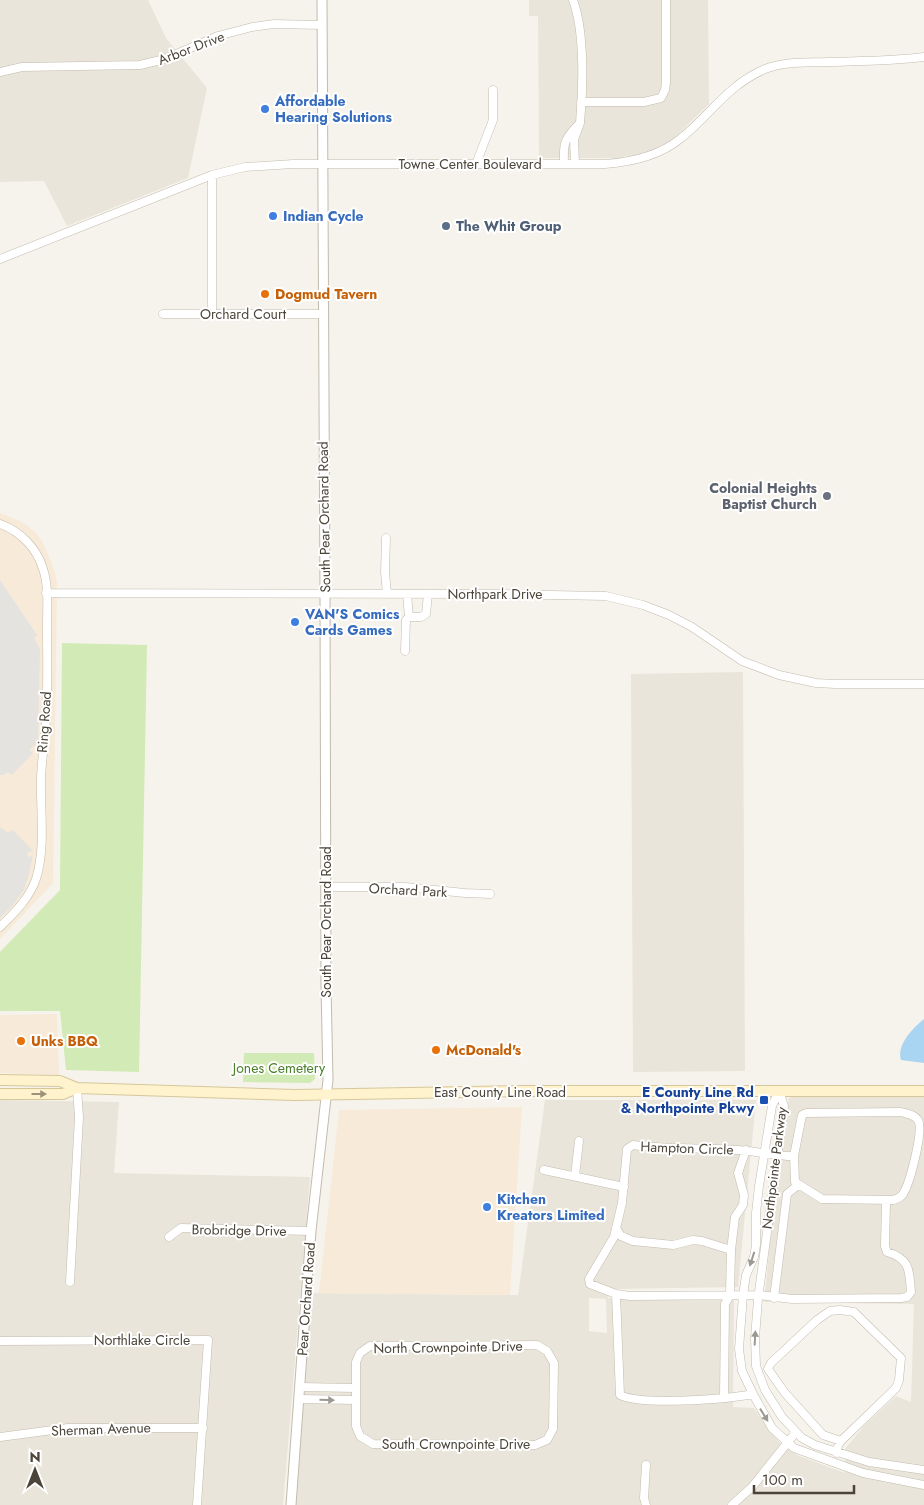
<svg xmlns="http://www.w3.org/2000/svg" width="924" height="1505" font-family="Jost,sans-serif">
<rect width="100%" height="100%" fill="#f6f3ec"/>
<path fill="#eae5da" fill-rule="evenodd" d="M0 0H148L166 38 207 88 188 178 67 226 44 181 0 182Z
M529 0H708L709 104 673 139 659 147 644 153 618 158H539L538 16H529Z
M743 672 745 1071 633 1072 631 674Z
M796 1096 924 1097V1505H296L312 1293 518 1295 545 1100H756L738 1287 616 1289 607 1298 734 1300 733 1407 754 1408 765 1424 781 1444 797 1455 845 1473V1449L864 1426 896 1396 911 1402 914 1304 764 1302 774 1203 789 1098ZM589 1298 606 1299 607 1333 589 1331Z
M0 1100 119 1102 114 1173 310 1177 283 1505H0Z"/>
<path fill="#f7ead8" d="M0 513 22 522 34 531 42 541 54 569 57 582 53 883 0 939Z
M57 1014 59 1075 0 1073V1015Z
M522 1107 510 1295 319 1293 339 1110Z"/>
<path fill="#d2eab5" d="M62 643 147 645 139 1072 66 1070 60 1011H0V952L60 890Z
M244 1053H314L315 1079 310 1083 243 1082Z"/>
<path fill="#e5e3e0" d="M0 580 37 635 34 638 40 649 38 742 29 750 33 753 12 775 7 772 4 775H0Z
M0 827 8 833 13 830 33 851 27 853V856L30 857 33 855 29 874 24 890 12 906 0 918Z"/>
<path fill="#a9d4f2" d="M924 1019V1063L901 1060C896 1045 913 1028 924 1019Z"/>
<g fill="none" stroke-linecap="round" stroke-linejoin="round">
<defs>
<path id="minor" d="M573 0C585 32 583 89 580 123
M0 72 22 67 140 65 165 59 218 36 252 27 274 24 322 25
M581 102H644L661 98 665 90 666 83V0
M564 163C563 142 565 138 580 123L574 139 575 164
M476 164 493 120V90
M0 259 212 175 245 167 293 164H605C632 162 659 156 680 139 711 115 726 86 765 69 785 61 807 63 829 62 860 61 893 61 924 57
M163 314H323
M212 314V175
M0 524C20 531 37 548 43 569 49 586 47 607 47 625 47 657 48 689 46 720 45 739 42 758 41 777 40 810 46 847 36 879 29 899 14 913 0 927
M386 538 385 572 387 594
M46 593 489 594 606 596 643 605 669 615 692 627 742 661 779 675 816 683 835 684H924
M409 617H421L426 614 428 594
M405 651 406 620 409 617 407 594
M326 887H405L465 893 490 894
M779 1091 772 1106 759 1186 756 1213V1245L754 1257 746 1275 743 1295 739 1349 742 1371 753 1394 772 1428 794 1448 863 1473 924 1485
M779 1091 784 1106 758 1299 755 1338 756 1366 765 1390 782 1417 802 1438 815 1445 869 1462 924 1470
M544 1170 624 1187
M575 1176 579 1141
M616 1228 621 1236 633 1241 673 1245 693 1240 702 1241 731 1250
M169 1237 181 1228 311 1231
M70 1282 79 1117 77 1088
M616 1294 630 1296 759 1295 792 1299 901 1298 907 1297 911 1292C909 1271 911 1259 887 1252L885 1246 886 1201
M774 1298 787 1194 798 1185
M0 1341 208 1340 197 1505
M537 1345 547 1351 554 1363 553 1429 547 1440 535 1445 373 1444 360 1436 356 1426V1362L360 1353 370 1346Z
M300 1387 355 1388
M753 1394C727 1399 642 1406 620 1395L616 1294 590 1284 589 1279 614 1237 622 1203 627 1149 633 1145C673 1151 716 1146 756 1152 764 1153 788 1157 794 1156L802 1115 806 1113 901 1112C907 1114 914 1114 918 1120 924 1130 910 1183 903 1194 901 1197 897 1199 893 1200L822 1199 795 1182 794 1156
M724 1398 725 1304 730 1295 731 1250 735 1217 743 1205 744 1195 738 1173 746 1150
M299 1399 356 1400
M0 1437 68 1428H203
M837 1453C837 1445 839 1443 844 1438L896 1388 899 1380 901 1358 854 1312 840 1310 830 1311 817 1320 771 1363 768 1369 785 1393 823 1435 841 1441
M646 1505 644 1498 646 1465
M732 1505 752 1487 796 1432"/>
<path id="tertiary" d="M291 1505 311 1231 328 1080 326 985 325 594 322 0"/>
<path id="secondary" d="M0 1080 60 1081 77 1088 295 1095 522 1091H924
M0 1094H63L77 1088"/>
</defs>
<use href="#minor" stroke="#c2bbae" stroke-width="9"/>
<use href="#tertiary" stroke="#c2bbae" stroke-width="11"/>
<use href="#secondary" stroke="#d6c79b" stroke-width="12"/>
<use href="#minor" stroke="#fff" stroke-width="8"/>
<use href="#tertiary" stroke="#fff" stroke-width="9"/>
<use href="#secondary" stroke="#fff3cd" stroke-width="10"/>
</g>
<defs><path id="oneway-solid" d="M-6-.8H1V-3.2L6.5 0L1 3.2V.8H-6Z" transform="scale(1.25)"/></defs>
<use fill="#9c937c" href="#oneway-solid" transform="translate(39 1094)"/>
<g fill="#9c9892">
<use href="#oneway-solid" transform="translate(752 1259) rotate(108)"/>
<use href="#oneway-solid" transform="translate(755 1338) rotate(-87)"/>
<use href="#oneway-solid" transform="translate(327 1400) rotate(1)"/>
<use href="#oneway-solid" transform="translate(764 1415) rotate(58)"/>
</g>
<g fill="#3f7fe0" stroke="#fff" stroke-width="2">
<circle cx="265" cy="109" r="5"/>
<circle cx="273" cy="216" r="5"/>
<circle cx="295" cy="622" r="5"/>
<circle cx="487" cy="1207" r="5"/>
</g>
<circle fill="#5c6f8a" stroke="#fff" stroke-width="2" cx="446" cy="226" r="5"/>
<g fill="#e8710a" stroke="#fff" stroke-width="2">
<circle cx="265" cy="294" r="5"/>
<circle cx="21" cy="1041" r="5"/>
<circle cx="436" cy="1050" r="5"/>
</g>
<circle fill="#6b7280" stroke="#fff" stroke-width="2" cx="827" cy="496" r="5"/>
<rect fill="#1a4fb4" stroke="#fff" stroke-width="2" x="759" y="1095" width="10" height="10" rx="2.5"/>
<g text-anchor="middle" stroke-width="4" stroke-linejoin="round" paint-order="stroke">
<g font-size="14" fill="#4b4439" stroke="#fff">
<text transform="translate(191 48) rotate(-21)" y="5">Arbor Drive</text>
<text x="470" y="169">Towne Center Boulevard</text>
<text x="243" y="319">Orchard Court</text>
<text transform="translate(324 517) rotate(-91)" y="5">South Pear Orchard Road</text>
<text x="495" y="599">Northpark Drive</text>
<text transform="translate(44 722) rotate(-86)" y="5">Ring Road</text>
<text transform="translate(408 890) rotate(3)" y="5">Orchard Park</text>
<text transform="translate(326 922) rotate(-90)" y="5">South Pear Orchard Road</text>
<text x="500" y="1097">East County Line Road</text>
<text transform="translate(687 1148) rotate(2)" y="5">Hampton Circle</text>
<text transform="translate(774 1168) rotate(-83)" y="5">Northpointe Parkway</text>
<text transform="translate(239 1230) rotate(1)" y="5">Brobridge Drive</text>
<text transform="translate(306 1299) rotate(-86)" y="5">Pear Orchard Road</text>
<text x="142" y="1345">Northlake Circle</text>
<text transform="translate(448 1347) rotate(-1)" y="5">North Crownpointe Drive</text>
<text transform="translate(101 1429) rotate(-2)" y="5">Sherman Avenue</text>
<text x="456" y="1449">South Crownpointe Drive</text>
</g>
<g font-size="14" font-weight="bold" fill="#366cbe" stroke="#fff" text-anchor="start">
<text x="275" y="106">Affordable<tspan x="275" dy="16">Hearing Solutions</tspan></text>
<text x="283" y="221">Indian Cycle</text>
<text x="305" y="619">VAN'S Comics<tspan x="305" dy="16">Cards Games</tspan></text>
<text x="497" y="1204">Kitchen<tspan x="497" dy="16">Kreators Limited</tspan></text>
</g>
<g font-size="14" font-weight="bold" fill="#4e5e75" stroke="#fff" text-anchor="start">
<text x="456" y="231">The Whit Group</text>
</g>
<g font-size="14" font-weight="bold" fill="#c56008" stroke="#fff" text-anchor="start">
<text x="275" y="299">Dogmud Tavern</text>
<text x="31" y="1046">Unks BBQ</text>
<text x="446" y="1055">McDonald's</text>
</g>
<g font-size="14" font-weight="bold" fill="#5b616d" stroke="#fff" text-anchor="end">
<text x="817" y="493">Colonial Heights<tspan x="817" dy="16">Baptist Church</tspan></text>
</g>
<g font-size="14" fill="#4a7f2a" stroke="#fff">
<text x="279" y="1073">Jones Cemetery</text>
</g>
<g font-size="14" font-weight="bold" fill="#164399" stroke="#fff" text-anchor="end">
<text x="754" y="1097">E County Line Rd<tspan x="754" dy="16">&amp; Northpointe Pkwy</tspan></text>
</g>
</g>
<g transform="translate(35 1470)" stroke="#ffffff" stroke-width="4" paint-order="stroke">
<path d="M0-4L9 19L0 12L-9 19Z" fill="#4b4439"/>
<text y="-8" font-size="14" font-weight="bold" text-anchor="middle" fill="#4b4439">N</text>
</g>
<path d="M754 1485v8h100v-8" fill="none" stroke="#4b4439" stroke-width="2.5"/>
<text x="762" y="1485" font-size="15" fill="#4b4439" stroke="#ffffff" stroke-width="4" paint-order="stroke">100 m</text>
</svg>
